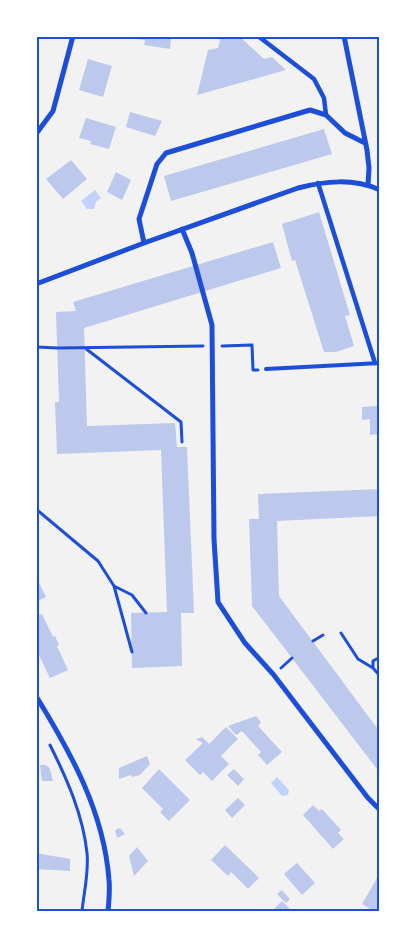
<svg xmlns="http://www.w3.org/2000/svg" width="416" height="947" font-family="'Times New Roman',serif">
<rect width="100%" height="100%" fill="#f2f2f2"/>
<path fill="#bfd3fe" d="M95 190 101 198 96 202 94 209H87L81 201Z
M277 777 289 790 288 795 282 796 271 783Z"/>
<path fill="#bdc9ec" d="M128 36H171L170 49 144 45 145 40 128 38Z
M214 36H239L264 59 272 57 286 70 197 95 208 50 218 48 220 40Z
M88 59 112 66 103 97 79 90Z
M130 112 162 121 155 136 126 127Z
M86 118 116 127 109 149 90 144 91 141 79 138Z
M324 129 332 154 171 201 164 176Z
M71 160 87 179 63 199 46 179Z
M116 172 131 180 122 200 107 192Z
M319 212 350 315 345 316 354 346 336 352H324L295 260 292 261 282 224Z
M273 242 281 268 84 328 87 426 175 423 177 447H187L194 613H181L182 666 132 668 131 613 167 612 161 450 57 454 55 402H59L56 312 76 311 73 302Z
M377 398H380V434L370 435V419L362 420V407L377 406Z
M380 489V516L277 521 279 596 380 732V773L252 606 249 519H259L258 494Z
M36 577 46 597 36 602Z
M42 614 53 637 55 636 59 645 57 646 68 670 50 678 36 649V616Z
M256 716 261 722 258 726 282 752 267 765 258 755 261 752 242 731 236 735 228 726Z
M226 727 238 739 221 756 229 764 212 781 203 772 200 775 185 760 203 743 196 739 202 737 209 744Z
M147 756 150 764 140 775 132 777 131 775 119 779V768Z
M40 765H46L50 769 53 781H42Z
M159 769 190 800 169 821 160 812 163 809 142 788Z
M234 769 244 779 238 786 227 775Z
M238 798 245 805 232 818 225 810Z
M313 805 319 811 322 809 341 830 338 833 344 839 333 849 303 815Z
M120 828 125 834 117 838 115 830Z
M225 845 259 878 248 889 231 872 228 876 211 860Z
M137 847 148 861 134 876 129 856Z
M36 853 70 859V871L36 869Z
M297 863 315 883 302 895 284 874Z
M377 878 380 879V911H373L362 904Z
M282 890 290 899 286 903 277 894Z
M282 901 290 909 288 911H272Z"/>
<g fill="none" stroke-linecap="round" stroke-linejoin="round">
<path stroke="#1d4ed8" stroke-width="3" d="M222 346 252 345 253 370H258
M36 347 58 348 203 346
M85 348 181 422 182 442
M36 450H37
M36 509 98 561 114 586 132 595 146 613
M114 586 132 652
M341 633 358 659 373 668 380 676
M313 641 323 635
M281 668 292 658
M373 668V661L380 657
M50 745C67 779 83 815 87 853 89 872 84 892 82 911"/>
<path stroke="#1d4ed8" stroke-width="4" d="M266 369 380 363"/>
<path stroke="#1d4ed8" stroke-width="4.5" d="M258 36 314 79 324 98 326 115
M318 183 375 363"/>
<path stroke="#1d4ed8" stroke-width="5" d="M344 36 367 150 369 168 368 185
M36 134 53 111 73 36
M182 229 192 253 212 325 214 539 218 602 245 643 273 674 368 798 380 810
M144 243 139 219 157 164 166 153 310 110 326 115 345 133 365 143
M36 284 144 243 298 188C325 181 353 178 380 190
M36 696C71 753 104 812 109 880 110 890 109 901 108 911"/>
</g>
<rect width="416" height="947" fill="none" stroke="#ffffff" stroke-width="75"/>
<rect x="38" y="38" width="340" height="872" fill="none" stroke="#1d4ed8" stroke-width="2"/>
</svg>
